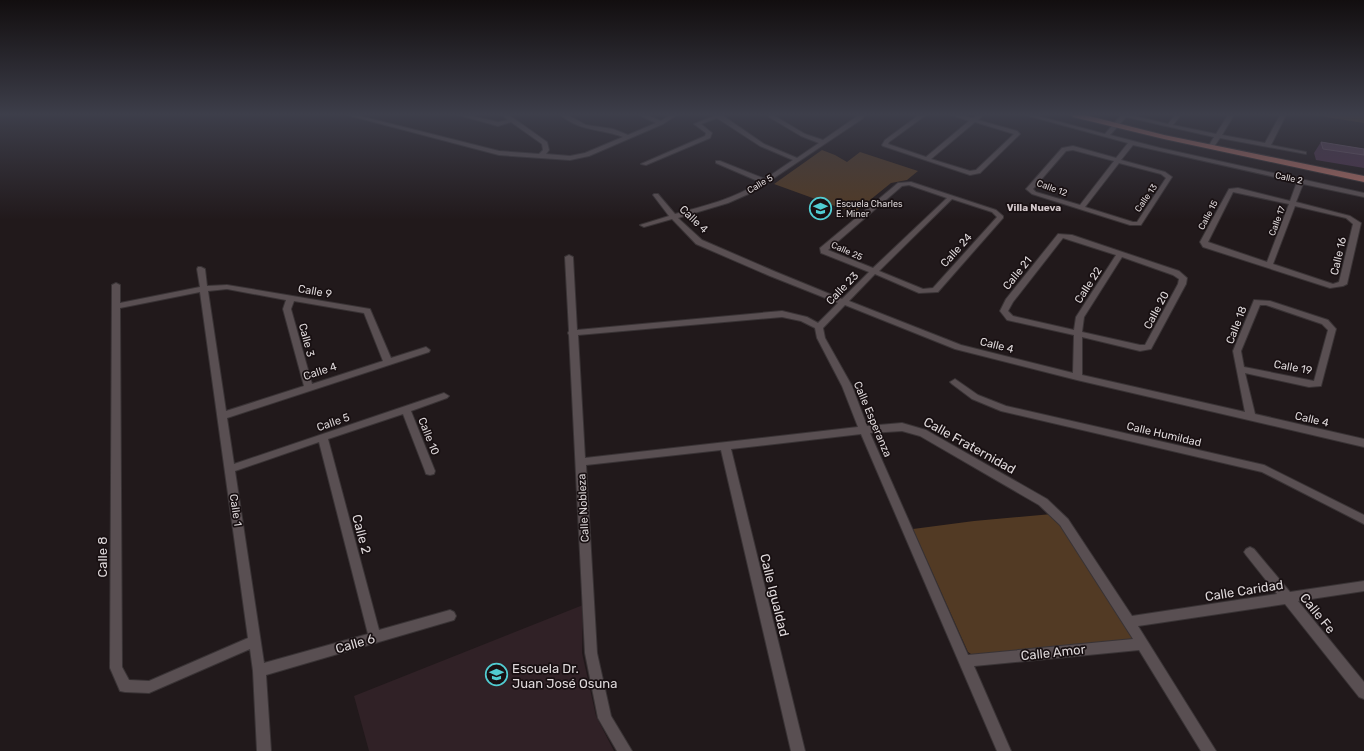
<svg xmlns="http://www.w3.org/2000/svg" width="1364" height="751" font-family="Rubik,sans-serif">
<rect width="100%" height="100%" fill="#21191b"/>
<path fill="#302126" d="M583 605 582 653 596 716 614 751H369L354 696Z"/>
<path fill="#523a24" d="M1313 115H1364V123Z
M822 150 835 155 847 162 860 152 918 171 907 180 891 183 854 213 774 184Z
M1052 514 1055 516 1133 636V640L974 656 968 652 913 529 974 521Z"/>
<g fill="none" stroke-linecap="round" stroke-linejoin="round">
<defs>
<path id="street" d="M347 115H356L499 151 539 154 543 150 542 144 511 122 498 126 458 115H468L498 122 508 120 502 115H509L547 142 549 150 546 154 570 156 585 153 623 137C603 129 578 131 561 115H568L586 125 613 129 628 135 656 123 639 115H647L661 121 670 115H677L663 124 589 156 570 160 499 155Z
M716 115H722L764 144 797 158 819 143 801 136 769 117V115H773L805 134 823 140 859 115H865L862 119 753 192 728 203 678 218 702 240 776 272 842 299 869 272 821 253 820 248 898 183 911 182 996 210 1003 216V218L938 292 919 293 875 274 849 301 961 345 1073 373 1074 335 1007 320 1000 311 1006 299 1058 234 1072 235 1179 271 1187 278 1186 284 1151 349 1140 351 1082 337V375L1245 412 1233 351 1254 300 1270 301 1328 320 1336 329 1321 386 1309 387 1245 373 1255 414 1364 439V447L1077 380 955 349 845 305 823 328 825 338 852 386 867 426 902 423 926 430 1047 499 1068 519 1132 616 1277 594 1246 555 1244 552 1246 549 1250 547 1254 549 1290 592 1364 581V591L1298 601 1364 682V699L1359 697 1285 604 1138 626 1216 751H1201L1139 650 974 666 1011 751H997L861 434 731 449 805 751H791L721 450 586 465 597 653 611 716 632 751H617L598 718 585 653 569 335 568 333 569 331 565 257 569 255 573 257 577 330 782 311 807 317 818 323 838 303 770 276 696 244 672 219 644 227 640 225 669 216 653 195 654 194H658L675 214C704 206 734 199 760 182L716 163V161H720L765 179 793 160 760 146 717 118 701 124 712 133 710 138 646 165 641 164 705 136 706 133 694 124ZM909 185 947 198 873 268 828 250 902 186ZM952 199 992 212 997 217 933 288 923 289 879 271ZM1063 238 1116 255 1076 317 1074 330 1013 316 1008 311 1013 302ZM1122 257 1173 275 1179 279 1178 284 1145 345H1140L1082 332 1084 317ZM1260 305H1266L1322 324 1328 330 1314 381 1244 367 1241 351ZM782 317 801 321 815 328 817 338 842 386 858 427 585 458 578 335ZM902 431 920 436 1039 505 1060 525 1133 639 968 655 870 433Z
M919 115H926L889 142 888 144 926 157 969 121 952 115H961L973 118 977 115H983L978 120 1017 131 1020 134 980 173 970 175 883 146 882 145 885 140ZM975 122 1014 134 976 170 970 171 931 159Z
M1025 115H1034L1105 134 1121 115H1131L1168 124 1175 115H1181L1173 125 1216 134 1228 115H1234L1222 135 1265 143 1280 115H1286L1271 145 1306 152V154L1220 138 1213 148 1211 149 1208 147 1214 137 1126 117 1110 135 1160 148 1364 193V197L1303 184 1296 202 1350 216 1361 223 1347 284 1343 286 1330 288 1203 247 1200 242 1229 189 1238 188 1290 201 1297 182 1133 145 1121 160 1165 172 1172 177 1141 225H1130L1032 194 1026 189 1062 148 1073 146 1116 158 1128 143ZM1073 150 1114 161 1080 205 1036 192 1033 189 1066 151ZM1119 163 1161 174 1166 178 1137 222H1133L1085 207ZM1233 192 1289 204 1267 262 1208 242ZM1295 206 1346 218 1353 224 1339 282 1333 284 1273 264Z
M198 267H201L205 269 207 286 227 285 370 309 391 358 426 347 430 350 429 352 227 418 234 464 441 394 444 393 449 396 447 398 411 411 435 471 434 474 430 475 426 474 425 471 403 414 328 439 379 630 450 610 454 612 456 616 454 620 266 675 271 751H257L253 671 250 649 149 693 125 692 120 691 110 668 112 285 116 283 120 285V303L200 287 197 269ZM227 289 286 300 283 309 304 386 226 411 208 291ZM200 292 248 638 149 681 129 680 122 667 120 308ZM294 301 364 313 383 361 312 384 291 309ZM319 442 368 634 264 663 235 471Z
M955 379 978 395 1006 406 1264 465 1364 515V524L1262 472 1001 411 972 399 952 384 950 382Z"/>
<path id="primary" d="M1072 115H1085L1164 135 1364 176V182L1164 139 1073 117Z"/>
</defs>
<use href="#street" stroke="#393335" stroke-width="2"/>
<use href="#primary" stroke="#393335" stroke-width="2"/>
<use href="#street" fill="#594f52" fill-rule="evenodd"/>
<use href="#primary" fill="#ae6c63" fill-rule="evenodd"/>
</g>
<path fill="#4d324d" d="M1321 142 1364 149V168L1316 160 1314 153Z"/>
<path fill="#5d435c" stroke="#715b70" d="M1321 142 1364 149V155L1323 149Z"/>
<linearGradient id="sky" x2="0" y2="1"><stop stop-color="#120e0f"/><stop offset="0.52" stop-color="#3d3e4a"/><stop offset="1" stop-color="#3d3e4a" stop-opacity="0"/></linearGradient>
<rect width="1364" height="220" fill="url(#sky)"/>
<defs>
<symbol id="school-ring" viewBox="-11 -11 22 22"><circle r="9.5" fill="#181012" stroke="#51ccd1" stroke-width="1.5"/><path d="M0-5L7-2L0 1L-7-2ZM-4 1L0 2.5L4 1V4Q0 6-4 4Z" fill="#51ccd1"/></symbol>
</defs>
<g fill-rule="evenodd">
<use href="#school-ring" x="808" y="196" width="25" height="25"/>
<use href="#school-ring" x="484" y="662" width="25" height="25"/>
</g>
<g text-anchor="middle" stroke-width="3.5" stroke-linejoin="round" paint-order="stroke">
<g font-size="9" fill="#ded8da" stroke="#181012">
<text transform="translate(1289 178) rotate(12)" y="3">Calle 2</text>
<text transform="translate(760 184) rotate(-31)" y="3">Calle 5</text>
<text transform="translate(1052 188) rotate(20)" y="3">Calle 12</text>
<text transform="translate(1146 198) rotate(-55)" y="3">Calle 13</text>
<text transform="translate(1208 215) rotate(-62)" y="3">Calle 15</text>
<text transform="translate(1277 221) rotate(-69)" y="3">Calle 17</text>
<text transform="translate(847 251) rotate(24)" y="3">Calle 25</text>
</g>
<g font-size="9" fill="#ded8da" stroke="#181012" text-anchor="start">
<text x="836" y="207">Escuela Charles<tspan x="836" dy="10">E. Miner</tspan></text>
</g>
<g font-size="10" font-weight="bold" fill="#d3c8cb" stroke="#181012">
<text x="1034" y="211">Villa Nueva</text>
</g>
<g font-size="11" fill="#ded8da" stroke="#181012">
<text transform="translate(694 219) rotate(44)" y="4">Calle 4</text>
<text transform="translate(956 250) rotate(-48)" y="4">Calle 24</text>
<text transform="translate(1338 256) rotate(-77)" y="4">Calle 16</text>
<text transform="translate(1017 273) rotate(-51)" y="4">Calle 21</text>
<text transform="translate(1088 285) rotate(-57)" y="4">Calle 22</text>
<text transform="translate(842 288) rotate(-46)" y="4">Calle 23</text>
<text transform="translate(315 291) rotate(10)" y="4">Calle 9</text>
<text transform="translate(1156 310) rotate(-62)" y="4">Calle 20</text>
<text transform="translate(1236 325) rotate(-69)" y="4">Calle 18</text>
<text transform="translate(307 340) rotate(75)" y="4">Calle 3</text>
<text transform="translate(997 345) rotate(14)" y="4">Calle 4</text>
<text transform="translate(1293 367) rotate(10)" y="4">Calle 19</text>
<text transform="translate(320 371) rotate(-18)" y="4">Calle 4</text>
<text transform="translate(873 419) rotate(67)" y="4">Calle Esperanza</text>
<text transform="translate(1312 419) rotate(13)" y="4">Calle 4</text>
<text transform="translate(333 422) rotate(-19)" y="4">Calle 5</text>
<text transform="translate(1164 434) rotate(13)" y="4">Calle Humildad</text>
<text transform="translate(429 436) rotate(68)" y="4">Calle 10</text>
<text transform="translate(583 508) rotate(-93)" y="4">Calle Nobleza</text>
<text transform="translate(236 510) rotate(82)" y="4">Calle 1</text>
</g>
<g font-size="13" fill="#ded8da" stroke="#181012">
<text transform="translate(970 445) rotate(29)" y="5">Calle Fraternidad</text>
<text transform="translate(362 534) rotate(75)" y="5">Calle 2</text>
<text transform="translate(102 557) rotate(-90)" y="5">Calle 8</text>
<text transform="translate(1244 590) rotate(-9)" y="5">Calle Caridad</text>
<text transform="translate(775 595) rotate(76)" y="5">Calle Igualdad</text>
<text transform="translate(1318 613) rotate(51)" y="5">Calle Fe</text>
<text transform="translate(355 643) rotate(-16)" y="5">Calle 6</text>
<text transform="translate(1053 652) rotate(-6)" y="5">Calle Amor</text>
</g>
<g font-size="13" fill="#ded8da" stroke="#181012" text-anchor="start">
<text x="512" y="673">Escuela Dr.<tspan x="512" dy="15">Juan José Osuna</tspan></text>
</g>
</g>
</svg>
